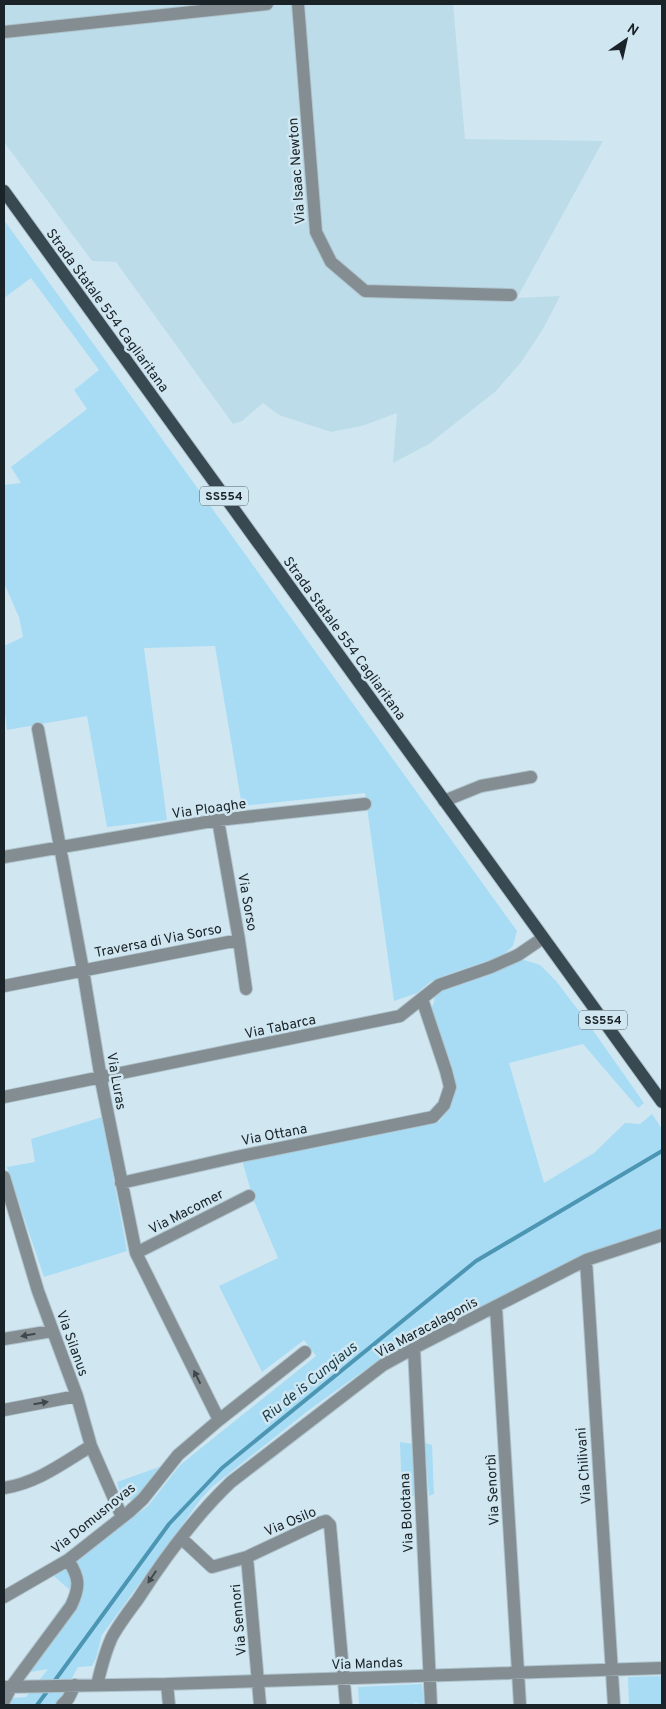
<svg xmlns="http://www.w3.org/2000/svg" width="666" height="1709" font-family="Overpass,sans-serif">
<rect width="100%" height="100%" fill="#d0e7f2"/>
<path fill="#bcdcea" d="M4 4H453L465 139 603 141 517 298 560 296 543 329 522 361 496 391 429 444 393 463 397 413 362 426 331 432 279 415 263 403 242 421 233 424 116 262 92 261 4 142Z"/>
<path fill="#a7dcf4" d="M4 220 517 931 513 946 502 956 449 974 430 982 417 993 394 1001 365 793 242 806 215 646 144 648 167 820 107 827 87 716 7 730 4 704V646L23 637 19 617 4 583V485L21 483 11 467 87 409 74 390 99 370 31 278 4 298Z
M524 960 540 965 556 981 585 1019 644 1103 638 1108 583 1044 509 1063 544 1183 594 1153 625 1123 640 1124 652 1114 662 1129V1228L583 1258 419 1338 380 1359 309 1410 212 1487 201 1499 102 1635 96 1658 92 1666 78 1667 63 1694 55 1705H7L12 1698 26 1697 48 1669 13 1675 72 1592 54 1576 148 1506 180 1465 316 1356 304 1340 262 1372 219 1286 278 1258 254 1201 243 1164 246 1159 408 1127 439 1122C467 1086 453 1070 438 1032 436 1026 432 1019 431 1013 431 1006 436 1002 434 994L443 987 516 961Z
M102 1117 127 1251 44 1277 7 1167 35 1162 31 1139Z
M400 1442 413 1444 414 1496 402 1497Z
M425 1443 432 1445 434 1494 429 1496Z
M162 1466 137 1498 133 1500 125 1499 120 1493 117 1482Z
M662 1676V1705H629L628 1677Z
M422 1684 424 1705 415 1703V1705H359L358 1687Z"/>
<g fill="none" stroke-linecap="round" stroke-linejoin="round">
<path stroke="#4d96b3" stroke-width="4" d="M53 1683 169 1524 222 1468 476 1261 662 1151
M37 1705 49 1689"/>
<defs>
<path id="minor" d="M298 4 316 232 331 262 365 291 511 295
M4 32 267 4
M38 729 83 970 102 1085 136 1253 219 1420
M444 801 481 786 531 777
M218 820 239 940 246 989
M4 857 218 820 365 804
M4 986 239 940
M4 1097 400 1016 439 985 491 967 518 955 543 938
M4 1177 38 1291 77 1396 91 1446 122 1517
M121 1183 236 1157 433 1117 444 1105 450 1087 446 1071 422 999
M136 1253 249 1196
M586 1260 614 1705
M496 1307 520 1705
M4 1339 52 1331
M414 1348 431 1705
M4 1410 77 1396
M4 1488C37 1483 63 1463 91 1446
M181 1538 212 1567 247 1557 319 1523 326 1521 330 1525 346 1705
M247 1557 260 1705
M4 1597 68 1560 129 1512 143 1499 178 1455 219 1420 305 1352
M167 1684 169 1705
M97 1685C101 1668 105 1652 112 1637 119 1624 129 1611 138 1599 165 1557 195 1516 231 1482L383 1365 414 1348 586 1260 662 1235
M4 1687 167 1684 662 1668
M4 1701 11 1687 71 1606C80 1587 80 1578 68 1560
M62 1705 68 1699 75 1685"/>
<path id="major" d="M4 191 662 1102"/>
</defs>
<use href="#minor" stroke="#afc4cd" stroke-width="14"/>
<use href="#major" stroke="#afc4cd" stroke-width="14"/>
<use href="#minor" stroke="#848e92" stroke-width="12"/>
<use href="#major" stroke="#394951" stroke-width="12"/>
</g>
<defs><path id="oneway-solid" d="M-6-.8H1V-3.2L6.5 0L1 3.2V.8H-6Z" transform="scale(1.25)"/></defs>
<g fill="#3f484c">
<use href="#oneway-solid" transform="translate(28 1335) rotate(170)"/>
<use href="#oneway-solid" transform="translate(197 1377) rotate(-117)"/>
<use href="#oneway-solid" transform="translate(41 1403) rotate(-10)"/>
<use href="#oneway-solid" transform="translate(152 1577) rotate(124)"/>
</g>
<g text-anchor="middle" stroke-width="5" stroke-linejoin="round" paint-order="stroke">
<g fill="#d0e7f2" stroke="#515e64" stroke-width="1">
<rect x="200" y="486.5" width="48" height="19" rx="4"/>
<rect x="579" y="1010.5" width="48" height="19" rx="4"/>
</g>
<g font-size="12" font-weight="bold" fill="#1a2327">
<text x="224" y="500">SS554</text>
<text x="603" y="1024">SS554</text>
</g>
<g font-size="14" fill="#1a2327" stroke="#d0e7f2">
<text transform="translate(296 171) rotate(-94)" y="5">Via Isaac Newton</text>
<text transform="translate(108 310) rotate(54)" y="5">Strada Statale 554 Cagliaritana</text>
<text transform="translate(345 638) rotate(54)" y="5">Strada Statale 554 Cagliaritana</text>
<text transform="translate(209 808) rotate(-8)" y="5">Via Ploaghe</text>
<text transform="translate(248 902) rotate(80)" y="5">Via Sorso</text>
<text transform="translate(158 940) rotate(-11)" y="5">Traversa di Via Sorso</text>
<text transform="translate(280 1026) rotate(-12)" y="5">Via Tabarca</text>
<text transform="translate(117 1081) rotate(80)" y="5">Via Luras</text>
<text transform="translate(274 1134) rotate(-11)" y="5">Via Ottana</text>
<text transform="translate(186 1211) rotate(-27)" y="5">Via Macomer</text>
<text transform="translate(426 1327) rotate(-28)" y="5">Via Maracalagonis</text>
<text transform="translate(73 1343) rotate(70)" y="5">Via Silanus</text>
<text transform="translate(583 1466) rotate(-94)" y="5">Via Chilivani</text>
<text transform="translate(492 1490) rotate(-93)" y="5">Via Senorbì</text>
<text transform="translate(406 1513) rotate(-93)" y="5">Via Bolotana</text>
<text transform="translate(93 1518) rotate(-39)" y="5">Via Domusnovas</text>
<text transform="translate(290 1521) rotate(-23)" y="5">Via Osilo</text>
<text transform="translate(238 1620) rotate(-95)" y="5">Via Sennori</text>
<text transform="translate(367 1663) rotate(-2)" y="5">Via Mandas</text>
</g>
<g font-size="15" font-style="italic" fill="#1b3d4a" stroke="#d0e7f2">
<text transform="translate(309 1382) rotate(-39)" y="5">Riu de is Cungiaus</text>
</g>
</g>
<rect width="666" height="1709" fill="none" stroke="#1a2327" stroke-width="10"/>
<g transform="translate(626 40) rotate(34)" stroke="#d0e7f2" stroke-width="4" paint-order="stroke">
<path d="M0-4L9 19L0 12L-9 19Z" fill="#1a2327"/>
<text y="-8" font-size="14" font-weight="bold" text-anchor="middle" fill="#1a2327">N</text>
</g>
</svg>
